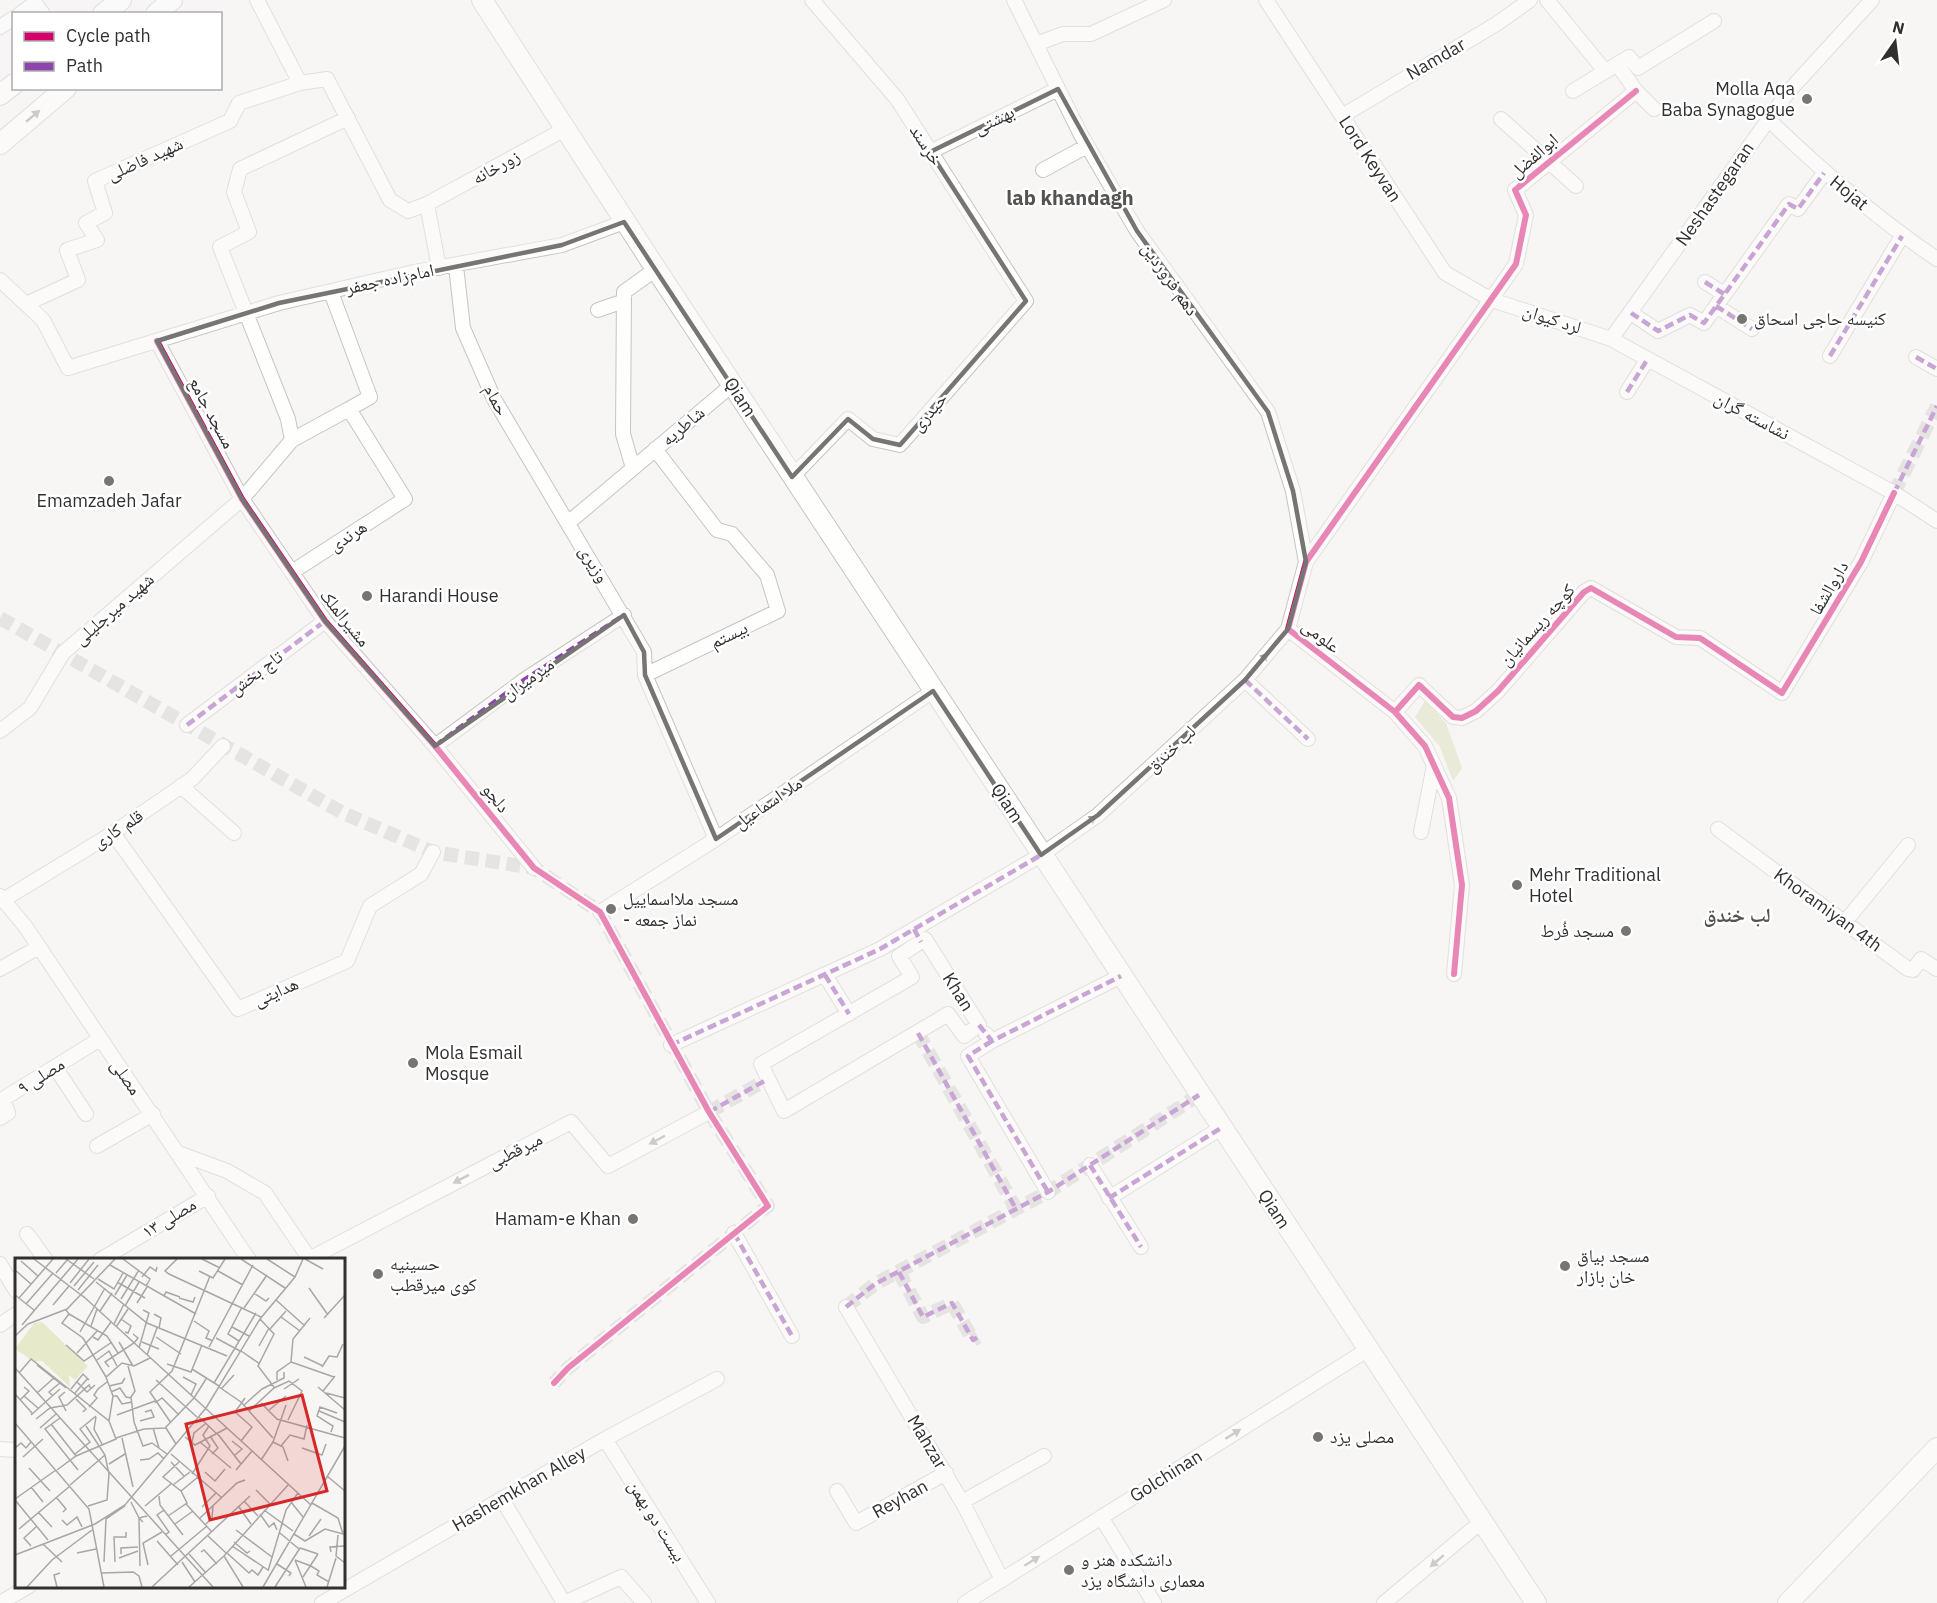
<svg xmlns="http://www.w3.org/2000/svg" width="1937" height="1603" font-family="'IBM Plex Sans','Noto Naskh Arabic',sans-serif">
<rect width="100%" height="100%" fill="#f8f6f4"/>
<path fill="#dadcb6" d="M1425 701 1446 723 1462 768 1453 781 1440 747 1415 717Z"/>
<g fill="none" stroke-linecap="round" stroke-linejoin="round">
<path stroke="#d0cecd" stroke-width="14" stroke-dasharray="14 7" stroke-linecap="butt" d="M1894 493 1937 406
M0 618 343 813 433 852 534 868 600 912 709 1112 768 1206 568 1368 554 1383
M918 1033 1016 1209
M709 1112 768 1079
M899 1272 923 1317 952 1303 973 1340 978 1337
M846 1307 875 1284 1048 1192 1199 1095"/>
<defs>
<path id="street" d="M257 0 300 83 327 79 390 200 408 211 427 204 565 129
M1014 0 1081 135 1137 231 1268 412 1293 491 1306 562
M1266 0 1445 273 1492 300 1611 339 1894 493 1937 521
M1547 0 1605 71
M20 14 35 3 43 14
M0 27 14 18
M1036 44 1063 34H1091L1164 0
M1617 64 1636 91 1654 109
M1573 91 1629 57 1638 68 1714 21
M1342 116 1498 23 1530 0
M1501 119 1576 186
M1768 119C1821 170 1876 218 1937 259
M930 152 1058 89
M1043 170 1087 146
M427 204 439 268
M456 266 463 328 494 399 644 652 645 675 716 839
M0 280 43 320 68 368 279 303 414 272 562 245 624 222
M1705 282 1724 294
M26 304 78 280 67 250 97 240 86 223 105 213 95 181 230 121 239 103 300 83
M1716 306 1752 329
M598 310 624 301
M1631 313 1658 331 1690 315 1704 323 1789 204 1798 209 1824 173
M1611 339 1789 91 1872 0
M157 341 242 499 325 621 435 746 534 868
M1830 356 1902 236
M1916 357 1937 369
M1627 392 1647 360
M292 440 349 409
M633 468 623 434 624 292 656 269
M792 477 848 419 873 439 900 445 1026 301 897 99 812 0
M568 523 732 385
M292 572 405 499 349 409 370 397 331 292
M645 675 778 611 767 575 732 534 717 530 655 449
M1245 680 1308 739
M1395 712 1419 685 1453 717 1462 718 1476 711 1498 691 1584 592 1591 588 1676 637 1700 638 1782 693 1861 562 1894 493
M187 725 325 621
M0 731 30 708 63 653 242 499 292 440 288 419 220 247 249 232 234 192 240 169 348 118
M435 746 524 680 624 615
M181 786 234 833
M1718 829 1908 969 1913 970 1921 959 1937 969
M1421 832 1434 765
M113 833 238 1009 347 961 370 906 421 874 433 852
M0 896 25 926 249 1260
M3 900 113 833 192 779 223 746
M600 912 716 839 933 691
M1845 922 1908 845
M925 939 979 1025 964 1036 948 1014 784 1111 761 1064 912 977 899 956Z
M0 969 39 947
M1454 974 1462 885 1449 798 1425 746 1395 712 1288 629 1306 562 1516 264 1526 215 1515 190 1636 91
M825 975 849 1014
M986 1034 992 1041 1121 976
M992 1041 968 1056 1048 1192
M671 1045 880 949 1041 855 1098 815 1245 680 1288 629
M55 1067 86 1114
M0 1118 8 1113 3 1099 100 1039
M97 1146 153 1114
M181 1154 227 1171 265 1193 309 1258
M1090 1165 1141 1247
M1109 1198 1221 1128
M734 1233 792 1336
M27 1234 46 1260
M100 1260 208 1196
M307 1260 571 1122 608 1166 709 1112
M0 1264 16 1291
M846 1307 965 1507 1002 1580
M0 1325 16 1314
M605 1439 708 1603
M0 1449 16 1450
M837 1491 856 1523 946 1473
M502 1499 564 1603
M962 1502 1044 1456
M1101 1517 1154 1603
M0 1603 29 1586
M322 1603 605 1439 717 1379
M564 1603 621 1577 644 1603
M965 1603 1367 1350
M1384 1603 1481 1522"/>
<path id="secondary" d="M482 0 656 269 1536 1603
M103 14 121 0
M156 14 172 0
M0 95 14 84
M0 144 66 88
M1788 1603 1937 1448"/>
</defs>
<use href="#street" stroke="#c6c5c4" stroke-width="16"/>
<use href="#secondary" stroke="#c6c5c4" stroke-width="22"/>
<use href="#street" stroke="#fefefd" stroke-width="14"/>
<use href="#secondary" stroke="#fefefd" stroke-width="20"/>
<path stroke="#8e44ad" stroke-width="4.5" stroke-dasharray="9 4.5" stroke-linecap="butt" d="M1705 282 1724 294
M1716 306 1752 329
M1631 313 1658 331 1690 315 1704 323 1789 204 1798 209 1824 173
M1830 356 1902 236
M1916 357 1937 369
M1627 392 1647 360
M1894 493 1937 406
M1245 680 1308 739
M187 725 325 621
M435 746 524 680 624 615
M914 929 921 942
M825 975 849 1014
M979 1025 992 1041 1121 976
M918 1033 1016 1209
M992 1041 968 1056 1048 1192
M671 1045 880 949 1041 855
M709 1112 768 1079
M1090 1165 1141 1247
M1109 1198 1221 1128
M734 1233 792 1336
M899 1272 923 1317 952 1303 973 1340 978 1337
M846 1307 875 1284 1048 1192 1199 1095"/>
<defs>
<path id="cycleway" d="M157 341 242 499 325 621 435 746 534 868 600 912 709 1112 768 1206 568 1368 554 1383
M1395 712 1419 685 1453 717 1462 718 1476 711 1498 691 1584 592 1591 588 1676 637 1700 638 1782 693 1861 562 1894 493
M1454 974 1462 885 1449 798 1425 746 1395 712 1288 629 1306 562 1516 264 1526 215 1515 190 1636 91"/>
</defs>
<use href="#cycleway" stroke="#fff" stroke-width="10"/>
<use href="#cycleway" stroke="#d6006c" stroke-width="6"/>
</g>
<defs><path id="oneway-solid" d="M-6-.8H1V-3.2L6.5 0L1 3.2V.8H-6Z" transform="scale(1.5)"/></defs>
<g fill="#989796">
<use href="#oneway-solid" transform="translate(33 116) rotate(-40)"/>
<use href="#oneway-solid" transform="translate(1262 660) rotate(-50)"/>
<use href="#oneway-solid" transform="translate(1089 821) rotate(-34)"/>
<use href="#oneway-solid" transform="translate(657 1140) rotate(152)"/>
<use href="#oneway-solid" transform="translate(461 1179) rotate(153)"/>
<use href="#oneway-solid" transform="translate(1233 1434) rotate(-32)"/>
<use href="#oneway-solid" transform="translate(1032 1561) rotate(-32)"/>
<use href="#oneway-solid" transform="translate(1437 1561) rotate(139)"/>
</g>
<path d="M0 0H1937V1603H0ZM1058 89 1137 231 1268 412 1293 491 1306 562 1288 629 1245 680 1098 815 1041 855 933 691 716 839 645 675 644 652 624 615 435 746 325 621 242 499 157 341 279 303 562 245 624 222 792 477 848 419 873 439 900 445 1026 301 930 152Z" fill="#f8f6f4" fill-opacity=".55" fill-rule="evenodd"/>
<path fill="none" stroke="#777574" stroke-width="4.5" stroke-linejoin="round" d="M1058 89 1137 231 1268 412 1293 491 1306 562 1288 629 1245 680 1098 815 1041 855 933 691 716 839 645 675 644 652 624 615 435 746 325 621 242 499 157 341 279 303 562 245 624 222 792 477 848 419 873 439 900 445 1026 301 930 152Z"/>
<g fill="#777574" stroke="#fff" stroke-width="2">
<circle cx="1807" cy="99" r="6"/>
<circle cx="1742" cy="319" r="6"/>
<circle cx="109" cy="481" r="6"/>
<circle cx="367" cy="596" r="6"/>
<circle cx="1517" cy="885" r="6"/>
<circle cx="611" cy="909" r="6"/>
<circle cx="1626" cy="931" r="6"/>
<circle cx="413" cy="1063" r="6"/>
<circle cx="633" cy="1219" r="6"/>
<circle cx="1565" cy="1266" r="6"/>
<circle cx="378" cy="1274" r="6"/>
<circle cx="1318" cy="1437" r="6"/>
<circle cx="1069" cy="1570" r="6"/>
</g>
<g text-anchor="middle" stroke-width="5" stroke-linejoin="round" paint-order="stroke">
<g font-size="18" fill="#31302f" stroke="#fff">
<text transform="translate(1436 59) rotate(-30)" y="6">Namdar</text>
<text transform="translate(994 120) rotate(-26)" y="6">بهشتی</text>
<text transform="translate(926 145) rotate(57)" y="6">خرسند</text>
<text transform="translate(1534 156) rotate(-41)" y="6">ابوالفضل</text>
<text transform="translate(145 159) rotate(-24)" y="6">شهید فاضلی</text>
<text transform="translate(1370 159) rotate(57)" y="6">Lord Keyvan</text>
<text transform="translate(496 167) rotate(-29)" y="6">زورخانه</text>
<text transform="translate(1849 193) rotate(39)" y="6">Hojat</text>
<text transform="translate(1715 194) rotate(-55)" y="6">Neshastegaran</text>
<text transform="translate(390 279) rotate(-12)" y="6">امام‌زاده جعفر</text>
<text transform="translate(1170 279) rotate(55)" y="6">دهم فروردین</text>
<text transform="translate(1552 319) rotate(18)" y="6">لرد کیوان</text>
<text transform="translate(740 397) rotate(57)" y="6">Qiam</text>
<text transform="translate(496 400) rotate(62)" y="6">حمام</text>
<text transform="translate(929 412) rotate(-49)" y="6">حیدری</text>
<text transform="translate(212 413) rotate(62)" y="6">مسجد جامع</text>
<text transform="translate(1752 416) rotate(28)" y="6">نشاسته گران</text>
<text transform="translate(683 426) rotate(-40)" y="6">شاطریه</text>
<text transform="translate(348 536) rotate(-33)" y="6">هرندی</text>
<text transform="translate(594 564) rotate(59)" y="6">وزیری</text>
<text transform="translate(1829 588) rotate(-60)" y="6">داروالشفا</text>
<text transform="translate(114 609) rotate(-41)" y="6">شهید میرجلیلی</text>
<text transform="translate(345 618) rotate(51)" y="6">مشیرالملک</text>
<text transform="translate(1537 625) rotate(-48)" y="6">کوچه ریسمانیان</text>
<text transform="translate(729 635) rotate(-26)" y="6">بیستم</text>
<text transform="translate(1321 636) rotate(38)" y="6">علومی</text>
<text transform="translate(256 673) rotate(-37)" y="6">تاج بخش</text>
<text transform="translate(528 679) rotate(-35)" y="6">میرمیران</text>
<text transform="translate(1171 749) rotate(-43)" y="6">لب خندق</text>
<text transform="translate(496 798) rotate(51)" y="6">دلجو</text>
<text transform="translate(768 803) rotate(-34)" y="6">ملا اسماعیل</text>
<text transform="translate(1007 803) rotate(57)" y="6">Qiam</text>
<text transform="translate(118 829) rotate(-33)" y="6">قلم کاری</text>
<text transform="translate(1828 910) rotate(36)" y="6">Khoramiyan 4th</text>
<text transform="translate(276 992) rotate(-24)" y="6">هدایتی</text>
<text transform="translate(958 992) rotate(58)" y="6">Khan</text>
<text transform="translate(41 1076) rotate(-32)" y="6">مصلی ۹</text>
<text transform="translate(126 1077) rotate(55)" y="6">مصلی</text>
<text transform="translate(515 1151) rotate(-27)" y="6">میرقطبی</text>
<text transform="translate(1274 1209) rotate(57)" y="6">Qiam</text>
<text transform="translate(169 1218) rotate(-31)" y="6">مصلی ۱۳</text>
<text transform="translate(927 1442) rotate(59)" y="6">Mahzar</text>
<text transform="translate(1166 1476) rotate(-32)" y="6">Golchinan</text>
<text transform="translate(519 1489) rotate(-30)" y="6">Hashemkhan Alley</text>
<text transform="translate(900 1499) rotate(-29)" y="6">Reyhan</text>
<text transform="translate(657 1521) rotate(58)" y="6">بیست دو بهمن</text>
</g>
<g font-size="18" fill="#31302f" stroke="#fff" text-anchor="start">
<text x="1795" y="95" text-anchor="end">Molla Aqa<tspan x="1795" dy="21">Baba Synagogue</tspan></text>
<text x="1754" y="325">کنیسه حاجی اسحاق</text>
<text x="109" y="507" text-anchor="middle">Emamzadeh Jafar</text>
<text x="379" y="602">Harandi House</text>
<text x="1529" y="881">Mehr Traditional<tspan x="1529" dy="21">Hotel</tspan></text>
<text x="623" y="905">مسجد ملااسماییل<tspan x="623" dy="21">- نماز جمعه</tspan></text>
<text x="1614" y="937" text-anchor="end">مسجد فُرط</text>
<text x="425" y="1059">Mola Esmail<tspan x="425" dy="21">Mosque</tspan></text>
<text x="621" y="1225" text-anchor="end">Hamam-e Khan</text>
<text x="1577" y="1262">مسجد بیاق<tspan x="1577" dy="21">خان بازار</tspan></text>
<text x="390" y="1270">حسینیه<tspan x="390" dy="21">کوی میرقطب</tspan></text>
<text x="1330" y="1443">مصلی یزد</text>
<text x="1081" y="1566">دانشکده هنر و<tspan x="1081" dy="21">معماری دانشگاه یزد</tspan></text>
</g>
<g font-size="20" font-weight="bold" fill="#555351" stroke="#fff">
<text x="1070" y="205">lab khandagh</text>
<text x="1737" y="922">لب خندق</text>
</g>
</g>
<g transform="translate(15 1258)">
<rect width="330" height="330" fill="#f8f6f4"/>
<path d="M27 64 73 108 58 126 73 108 60 122 54 117 55 129 27 103 20 104 0 91 19 65Z" fill="#e7e9cb"/>
<path fill="none" stroke="#a8a7a5" stroke-width="1.5" d="M19 1 70 40M51 1 79 21M108 1 135 21 131 28M162 1 150 13 154 16 246 59M187 1 205 10M226 1 270 30M252 1 280 19M290 1 308 11M6 3 23 18M95 7 181 56M0 12 16 26M184 13 198 20 210 1M203 13 228 27M41 15 53 1M127 19 135 9 141 13 142 9M83 21 99 31 108 15M81 24 132 65 212 98M102 24 130 40M55 25 74 1M59 28 79 4M294 30 313 57M63 32 83 7M239 35 251 43 254 40M0 37 19 52M100 37 112 17M68 38 296 247M149 38 151 34 165 39M4 40 38 1M164 40 178 44 180 39M106 41 124 12M261 42 290 68M122 45 132 29M11 46 38 15M38 47 54 28M110 48 124 24M229 50 252 17M51 52 54 56 47 65 68 80 91 119 107 105 119 108 135 100M85 53 97 35M54 56 92 78 103 95M139 56 146 60 144 70M266 59 285 73M295 60 278 81 276 104 319 119M309 60 330 37M106 61 116 68 113 75 110 74M245 61 259 76 243 108 259 129M179 63 194 73 191 80 198 83M99 66 109 46M7 67 63 1M76 68 82 51M101 69 113 51M217 69 234 78M255 71 271 53M65 74 90 30M0 78 13 66 52 51 100 1M78 79 83 82 96 64M141 79 166 96M201 80 225 93M224 83 213 76 227 49M104 84 118 108M127 84 144 91M51 87 69 103 97 84M244 88 254 70M194 89 238 7M124 90 134 55 128 52M226 93 245 106M62 95 83 72M132 97 142 70M289 99 308 108M82 102 94 93 102 108M152 106 176 114 187 87M22 107 51 130M113 108 120 133 116 139 119 164 128 188 137 185 152 196M94 109 90 104 119 85 123 80 118 76M307 109 314 98 322 99 328 86M0 110 198 329M177 111 204 128M4 115 16 101 94 163 101 181 61 198 42 212M91 119 98 138 94 163M168 119 181 126 176 137M141 122 182 159M262 122V114L276 104M62 124 72 134 80 127M199 125 241 55M94 128 107 125 110 120M204 129 226 144 258 180M303 129 330 152M56 131 68 116 74 122M206 131 219 117M269 131 284 121M308 133 320 118M50 134 44 139 51 153M96 134 105 130 111 139 116 140M22 135 40 119M60 135 73 120M311 135 330 140M0 136 17 155M37 137 34 134 46 124M9 138 23 150M98 138H102L107 146 117 144M61 141 71 151 68 154M5 142 14 133 9 129M140 145 147 140 164 157M246 145 262 161 330 180M229 147 247 131 269 120V114M271 147 258 184 268 189 273 203M74 149 82 140 79 137 83 131 92 124M234 153 259 130 274 123 287 133 273 162M253 153 271 138M304 153 330 164M16 157 45 131M102 157 140 143M81 159 79 171 87 186M184 159 201 175M45 160 30 171 63 212M21 161 35 150 52 147 74 127 76 131M125 163 139 159 136 152 130 154M0 165 74 251 89 329M156 165 135 134 157 113 195 18M36 166 61 198M71 168 90 197 94 216 92 242 73 248M25 170 41 156M138 170 144 190M151 170 161 186M316 174 318 168 302 158 305 149 322 155M202 175 226 206M195 178 203 190 197 196M170 179 180 187 212 170M101 180 129 171 150 170 179 140 191 121M107 180 118 229M217 183 227 191 220 197M226 183 237 169 220 154 230 140M177 184 179 175 190 166M185 184 216 210M266 188 275 177 289 181 292 167M0 190 6 185 11 190 16 184M287 190 307 197 311 186M60 196 75 184 65 171 81 158M156 196 206 239M8 199 28 181M125 202 134 201 143 195 149 201M246 202 258 184M156 204 169 218M94 206 110 196M14 210 35 233M221 212 237 193M190 214 200 223 210 211M177 216 195 188 188 177 194 168M312 218 330 233M55 227 90 197M158 227 175 214M16 229 28 244M241 232 255 246M166 233 183 219M144 238 145 247 168 277M41 239 51 251 48 254M0 241 41 212M0 242 33 282M229 243 243 258M116 244 124 260 132 258M276 244 288 259M171 246 197 274M130 248 156 226M187 249 201 235M224 249 236 266M149 252 142 257 154 274 150 277M249 252 278 273M23 254 37 269M245 256 254 269 259 265 262 272M153 258 172 245 166 233 148 219 164 204M185 260 222 225 230 222M47 262 52 267 62 259 67 269M160 266 178 253M191 266 197 260 198 248M4 271 55 228M221 272 257 299M265 275 284 291M279 276 290 283 310 271 328 276 323 260 297 245M323 277 321 298 330 305M193 278 211 295M294 278 306 261M142 283 163 307M219 284 232 295 235 293M28 286 47 304M16 288 9 280 22 268M217 288 253 312M186 294 189 292 202 306M316 294 315 289 330 288M62 295 81 291M212 295 234 315 237 312 243 317 248 309M106 296V290L123 289M174 296 191 315M0 297 80 266 110 247 191 150 245 61 280 19 288 1M156 298 192 268M209 298 228 329M104 300 123 293M280 302 296 308 304 313 302 317 314 324M280 302 291 329M89 304 91 261 110 248M100 304 99 279H111V274M167 304 180 324M262 306 276 315 274 318M133 307 128 285 147 274M125 308 124 260 128 264M253 313 271 252 283 235M87 315 118 314 124 318 127 329M288 319 303 296M12 329 37 302 77 272M42 329 39 317 45 315M137 329 235 238M174 329 209 298 273 227M248 329 330 188M260 329 285 290 303 296M312 329 321 300"/>
<path fill="#d62828" fill-opacity="0.15" stroke="#d62828" stroke-width="3" d="M287 137 312 233 195 262 171 166Z"/>
<rect width="330" height="330" fill="none" stroke="#31302f" stroke-width="3"/>
</g>
<rect x="12" y="12" width="210" height="78" fill="#ffffff" stroke="#adacac" stroke-width="1.5"/>
<rect x="24" y="32" width="30" height="9" fill="#d6006c" stroke="#adacac" stroke-width="1.5"/>
<text x="66" y="42" font-size="18" fill="#31302f">Cycle path</text>
<rect x="24" y="62" width="30" height="9" fill="#8e44ad" stroke="#adacac" stroke-width="1.5"/>
<text x="66" y="72" font-size="18" fill="#31302f">Path</text>
<g transform="translate(1895 42) rotate(14)" stroke="#ffffff" stroke-width="4.5" paint-order="stroke">
<path d="M0-4.5L10 22L0 15L-10 22Z" fill="#31302f"/>
<text y="-9" font-size="16" font-weight="bold" text-anchor="middle" fill="#31302f">N</text>
</g>
</svg>
